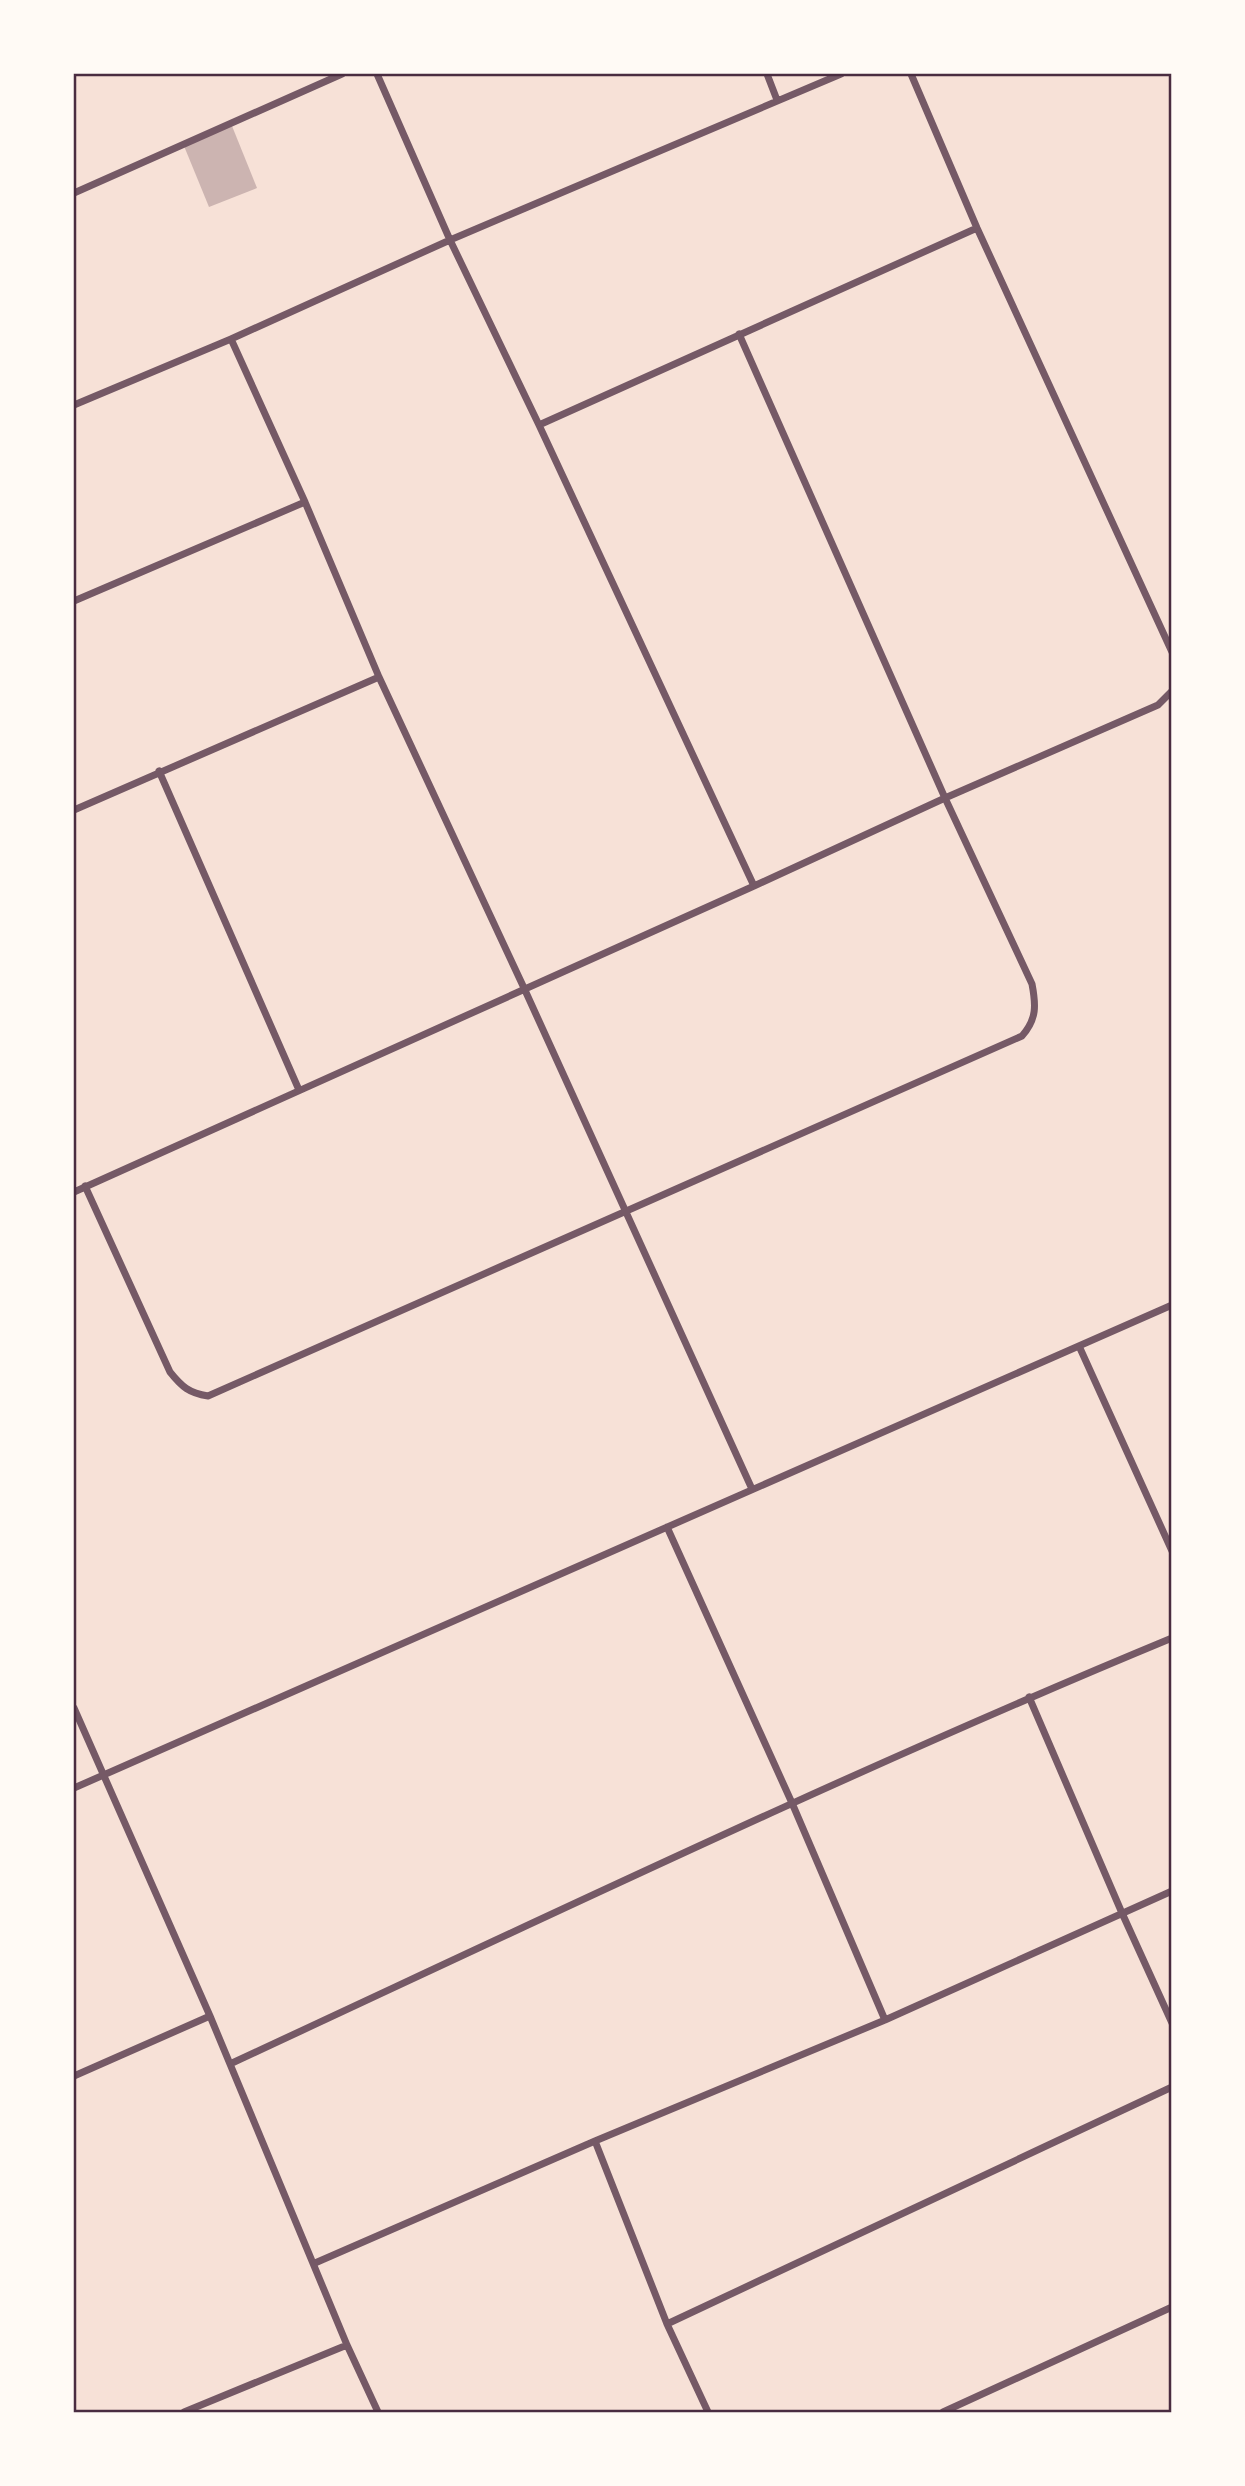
<svg xmlns="http://www.w3.org/2000/svg" width="1245" height="2486" font-family="'Archivo Narrow',sans-serif">
<rect width="100%" height="100%" fill="#f7e1d7"/>
<path fill="#ccb4b1" d="M232 126 257 188 209 207 184 146Z"/>
<g fill="none" stroke-linecap="round" stroke-linejoin="round">
<path stroke="#755966" stroke-width="7" d="M377 74 450 240 539 425 754 886
M767 74 777 100
M911 74 977 228 1172 652
M74 193 342 74
M231 339 305 502 379 677 524 988 752 1489
M74 405 231 339 450 240 841 74
M539 425 977 228
M74 601 305 502
M159 771 299 1090
M74 810 379 677
M85 1186 170 1372C182 1387 189 1393 208 1396L1022 1036C1037 1019 1036 1005 1032 984L945 798 739 334
M74 1192 754 886 945 798 1158 705 1172 691
M1079 1346 1172 1551
M667 1527 792 1803 885 2020
M1029 1697 1122 1913 1172 2023
M74 1708 210 2016 347 2345 378 2412
M74 1788 1172 1305
M230 2064C542 1919 853 1770 1172 1638
M74 2076 210 2016
M595 2141 667 2324 708 2412
M315 2263 595 2141 885 2020 1172 1891
M667 2324 1172 2087
M184 2412 347 2345
M943 2412 1172 2307"/>
</g>
<rect width="1245" height="2486" fill="none" stroke="#fffaf5" stroke-width="150"/>
<rect x="75" y="75" width="1095" height="2336" fill="none" stroke="#4a2c40" stroke-width="2.5"/>
</svg>
